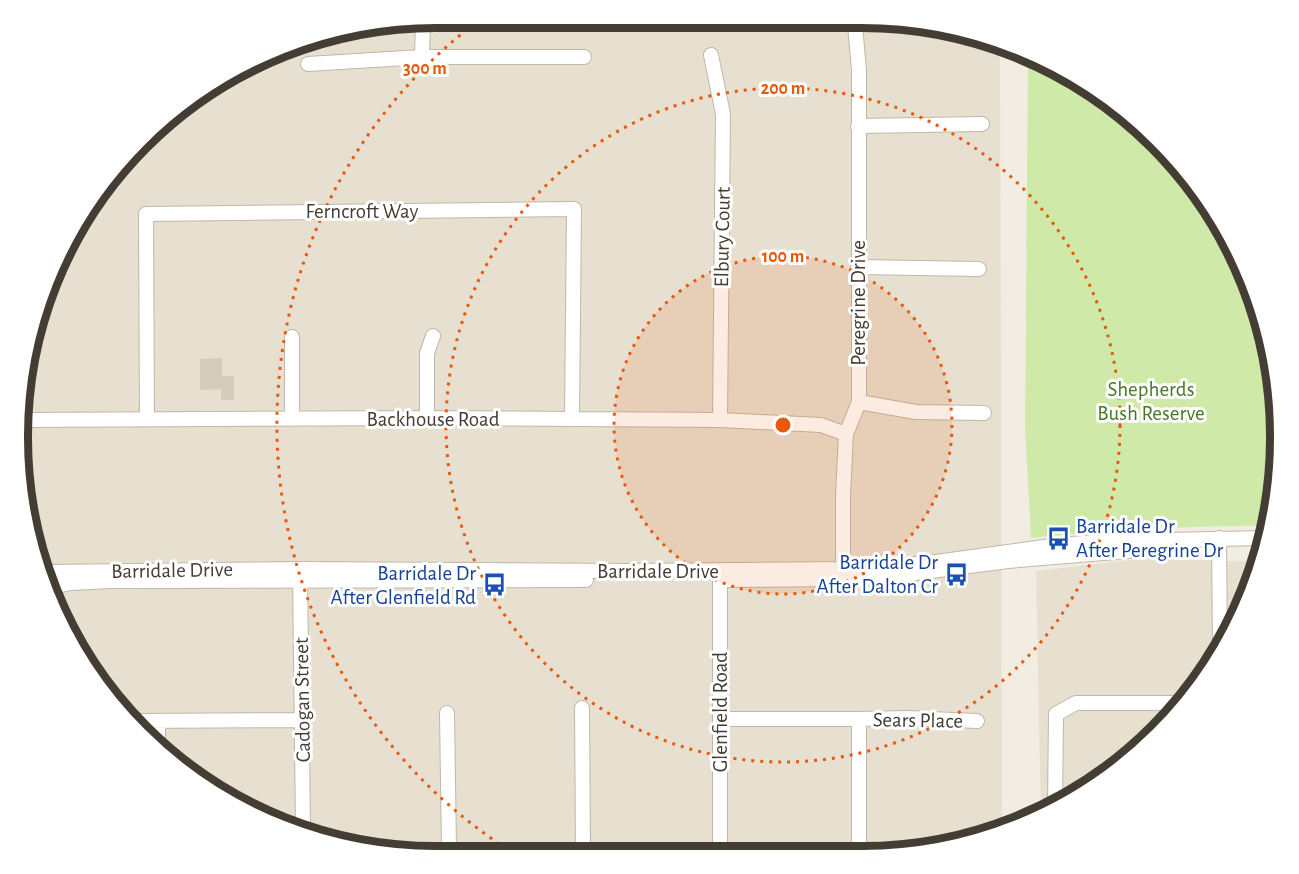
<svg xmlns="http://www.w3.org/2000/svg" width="1299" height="874" font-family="'Alegreya Sans',sans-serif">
<rect width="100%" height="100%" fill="#f2ede3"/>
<path fill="#e7dfd0" d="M437 18 943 26 1000 45 1002 830 944 848 862 856 356 848 251 813 141 734 74 646 26 519 19 409 50 277 105 182 204 89 303 40Z
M1147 558 1260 562 1249 597 1211 669 1159 733 1095 785 1041 814 1036 571Z"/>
<path fill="#cfe9a9" d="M1028 55 1048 61 1158 140 1210 204 1249 276 1273 355 1281 437 1271 525 1119 529 1031 538 1025 427Z"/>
<path fill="#d7cbbb" d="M222 358V376H234V400H221V389L200 390V359Z"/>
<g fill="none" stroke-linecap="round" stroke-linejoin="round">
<defs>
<path id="minor" d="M711 55 723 114 720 420
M422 57 423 20
M308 64 422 57H584
M858 126 982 124
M858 267 979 269
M292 337V419
M859 402 916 412 984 413
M427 418V353L433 336
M147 419 146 214 574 209 572 418
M20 420 427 418 720 420 821 425 846 434
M1219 538 1220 651
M300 571 303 830
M47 572 300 569 625 571 843 569 929 563 1058 545 1110 541 1267 538
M843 577V495L846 434 859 402V70L855 25
M720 580 843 579 892 576 1008 561 1164 548
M52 587 71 583 111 581 586 580
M582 708 583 852
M447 713 449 849
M720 719H859V856
M859 719 907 718 977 721
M132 721 302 720
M158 721V746
M1055 807 1056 714 1076 703H1183
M720 854V571"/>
</defs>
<use href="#minor" stroke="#c1b7a8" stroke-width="16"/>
<use href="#minor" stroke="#fff" stroke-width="14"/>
</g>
<circle cx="783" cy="425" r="169" fill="#e8590c" fill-opacity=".12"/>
<g fill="none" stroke="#e8590c" stroke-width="3" stroke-dasharray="3 6">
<circle cx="783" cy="425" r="169"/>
<circle cx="783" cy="425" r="337"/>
<path d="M507 849A506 506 0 0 1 478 21"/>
</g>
<defs>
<symbol id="bus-bare" viewBox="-9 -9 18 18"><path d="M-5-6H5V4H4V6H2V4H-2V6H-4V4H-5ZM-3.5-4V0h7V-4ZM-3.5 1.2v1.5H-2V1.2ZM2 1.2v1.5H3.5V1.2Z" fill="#1a4fb4" stroke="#fff" stroke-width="2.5" paint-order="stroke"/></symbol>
</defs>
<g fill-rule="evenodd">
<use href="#bus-bare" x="1042" y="522" width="33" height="33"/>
<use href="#bus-bare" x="940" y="558" width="33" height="33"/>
<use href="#bus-bare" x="478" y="568" width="33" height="33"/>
</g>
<g text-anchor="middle" stroke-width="6" stroke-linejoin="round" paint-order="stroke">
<g font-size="21" fill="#443d33" stroke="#fff">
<text x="362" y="218">Ferncroft Way</text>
<text transform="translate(722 237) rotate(-89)" y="7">Elbury Court</text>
<text transform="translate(858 303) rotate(-90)" y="7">Peregrine Drive</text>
<text x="433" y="426">Backhouse Road</text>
<text transform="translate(172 570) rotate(-1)" y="7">Barridale Drive</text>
<text x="658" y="578">Barridale Drive</text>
<text transform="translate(302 700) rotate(-91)" y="7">Cadogan Street</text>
<text transform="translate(720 712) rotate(-90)" y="7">Glenfield Road</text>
<text transform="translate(918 720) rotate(1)" y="7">Sears Place</text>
</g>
<g font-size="21" fill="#477824" stroke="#fff">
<text x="1151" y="396">Shepherds<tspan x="1151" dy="24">Bush Reserve</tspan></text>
</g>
<g font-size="21" fill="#164399" stroke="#fff" text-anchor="end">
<text x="1076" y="533" text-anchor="start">Barridale Dr<tspan x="1076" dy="24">After Peregrine Dr</tspan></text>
<text x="938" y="569">Barridale Dr<tspan x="938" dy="24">After Dalton Cr</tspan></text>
<text x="476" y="580">Barridale Dr<tspan x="476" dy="24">After Glenfield Rd</tspan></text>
</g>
</g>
<path d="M0 0H1299V874H0ZM436 28H862A408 408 0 0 1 1270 436V438A408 408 0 0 1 862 846H436A408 408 0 0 1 28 438V436A408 408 0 0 1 436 28Z" fill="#fff" fill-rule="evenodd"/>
<path fill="none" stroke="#443d33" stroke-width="8" d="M436 28H862A408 408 0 0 1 1270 436V438A408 408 0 0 1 862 846H436A408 408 0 0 1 28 438V436A408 408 0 0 1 436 28Z"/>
<circle cx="783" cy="425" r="9" fill="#e8590c" stroke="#fff" stroke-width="3"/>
<g font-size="18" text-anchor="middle" font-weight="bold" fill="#e8590c" stroke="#fff" stroke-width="6" stroke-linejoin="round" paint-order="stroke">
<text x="425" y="74">300 m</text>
<text x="783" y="94">200 m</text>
<text x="783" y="262">100 m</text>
</g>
</svg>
